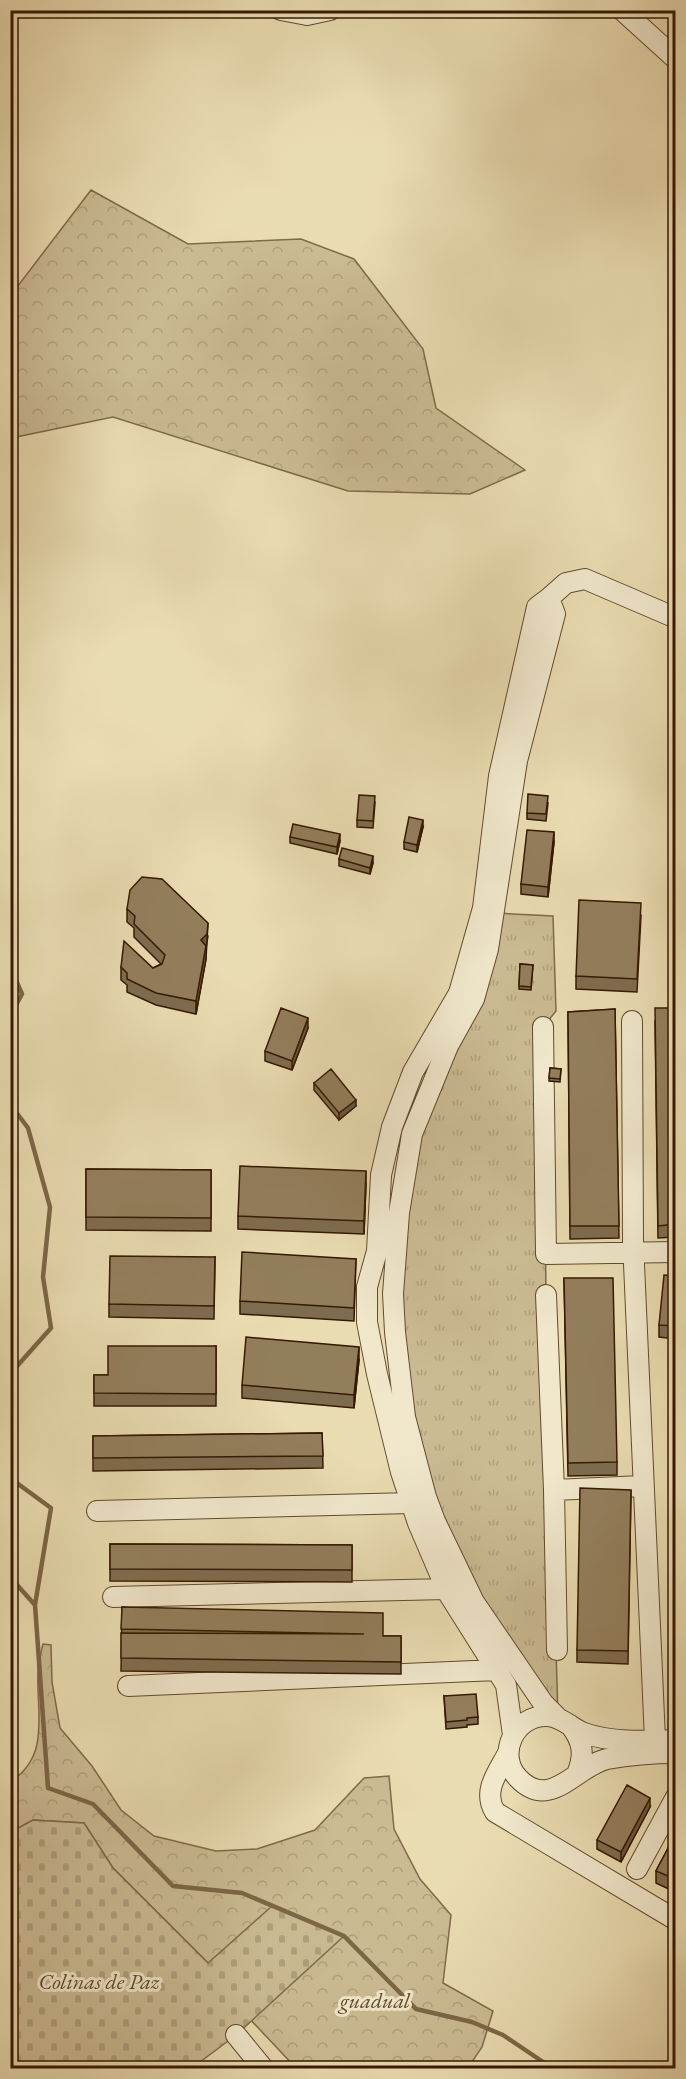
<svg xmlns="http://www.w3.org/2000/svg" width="686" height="2079" font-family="'EB Garamond',serif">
<defs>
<pattern id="grass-tufts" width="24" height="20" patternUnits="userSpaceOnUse" patternTransform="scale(1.5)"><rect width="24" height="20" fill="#cbbb93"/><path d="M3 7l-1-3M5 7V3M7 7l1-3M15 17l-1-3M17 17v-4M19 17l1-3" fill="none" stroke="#afa07d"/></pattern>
<pattern id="forest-crowns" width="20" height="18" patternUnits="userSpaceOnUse" patternTransform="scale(1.5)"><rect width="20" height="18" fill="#cbbb93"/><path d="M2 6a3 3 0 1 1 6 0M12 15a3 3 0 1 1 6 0" fill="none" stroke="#afa07d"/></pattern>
<pattern id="cemetery-stones" width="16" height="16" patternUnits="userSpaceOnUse" patternTransform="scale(1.5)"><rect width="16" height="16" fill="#cbbb93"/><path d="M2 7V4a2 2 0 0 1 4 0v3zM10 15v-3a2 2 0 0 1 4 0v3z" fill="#afa07d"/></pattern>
</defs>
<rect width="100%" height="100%" fill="#eadcb1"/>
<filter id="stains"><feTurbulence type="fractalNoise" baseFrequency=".00333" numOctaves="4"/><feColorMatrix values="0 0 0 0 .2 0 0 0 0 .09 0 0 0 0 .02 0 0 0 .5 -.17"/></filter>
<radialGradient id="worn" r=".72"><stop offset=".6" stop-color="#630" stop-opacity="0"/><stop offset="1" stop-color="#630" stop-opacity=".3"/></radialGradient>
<path fill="url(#grass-tufts)" stroke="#806a4a" stroke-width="1.5" d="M496 913 553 916 556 1011 543 1027 546 1295 558 1718 446 1547 398 1364 407 1156Z"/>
<path fill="url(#forest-crowns)" stroke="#806a4a" stroke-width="1.5" d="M91 190 188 244 301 239 354 259 423 349 436 408 525 470 470 494 348 491 113 417 11 438V295Z
M43 1644 51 1645 52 1682 60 1728 92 1766 121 1810 154 1836 216 1851 257 1849 315 1830 364 1778 389 1776 394 1829 420 1879 451 1915 443 1983 493 2011 482 2047 468 2068H296L247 2016 208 1963 113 1868 84 1823 33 1820 11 1832V1781C51 1756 36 1711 38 1672 38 1663 41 1653 43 1644Z"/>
<path fill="url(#cemetery-stones)" stroke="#806a4a" stroke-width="1.5" d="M33 1820 84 1823 113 1868 208 1963 272 1906 344 1936 236 2035 192 2068H11V1832Z"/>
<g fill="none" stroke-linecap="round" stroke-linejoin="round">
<path stroke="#7c6646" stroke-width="4.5" d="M10 967 22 994 10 1016
M10 1104 28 1128 50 1207 43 1277 51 1328 10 1374
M10 1478 51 1508 35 1605
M10 1577 35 1605 48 1788 93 1804 173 1886 242 1893 344 1936 416 2009 472 2022 503 2035 552 2068"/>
<defs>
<path id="minor" d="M281 10 307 15 330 10
M622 10 676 59
M549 598 566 583 585 579 676 618
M632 1021 633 1241 655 1740
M543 1027 546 1254 676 1252
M546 1295 554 1490 557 1650
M554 1490 642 1486
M97 1511 411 1503
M113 1597 446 1589
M128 1686 497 1670
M570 1725C583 1741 585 1755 577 1774
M513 1735 506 1685 448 1593 418 1523 401 1472 377 1374 367 1322V1287L377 1251 381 1175 392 1127 413 1072 459 993 483 908 499 776 537 607 549 598 555 614 517 761 488 949 474 999 448 1046 412 1134 399 1213 393 1294 395 1332 405 1417 426 1497 435 1521 474 1602 543 1703 558 1718
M676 1740C648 1741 611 1743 584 1733 571 1728 561 1716 547 1716 515 1715 496 1754 518 1778 550 1812 576 1766 607 1759 629 1755 653 1753 676 1753
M508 1753C498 1772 482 1791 495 1812L676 1920
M637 1869 676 1797
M236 2035 263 2068"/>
</defs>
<use href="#minor" stroke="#624a2c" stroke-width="22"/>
<use href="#minor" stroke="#f1e8cc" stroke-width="20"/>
</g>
<path fill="#7e6c4f" stroke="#351900" stroke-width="1.5" d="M375 803 373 828 357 827V820Z
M548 803 546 821 527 819V813Z
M423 827 417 852 404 849V842Z
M290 837 340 841 337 854 290 843Z
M554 842 548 897 521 894V884Z
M339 859 373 863 370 874 339 866Z
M127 909 208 936 206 948V959L196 1014 156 1005 127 992V985L121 980V967L153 968 161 964 134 937V928L127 922Z
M641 916 637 992 576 989V976Z
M520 964 533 965 531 990 519 989Z
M675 1008V1237L658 1238 655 1021Z
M615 1009 619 1238 570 1239 568 1012Z
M308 1028 292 1070 265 1061V1051Z
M550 1068 561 1069 560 1082 549 1081Z
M314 1083 356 1106 339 1120 314 1090Z
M86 1169 211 1170V1231L86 1230Z
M366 1184 364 1234 238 1229V1216Z
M215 1257 214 1319 109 1317V1304Z
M356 1259 354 1321 240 1314V1301Z
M675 1276V1339L659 1337V1325Z
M564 1278 617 1462V1475L568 1476Z
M216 1346V1406H94V1375H108Z
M359 1360 354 1408 242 1398V1385Z
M322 1433 323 1468 93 1471V1436Z
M631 1490 628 1664 577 1662V1650Z
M110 1544 352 1545V1582L110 1581Z
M122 1607 383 1636H401V1674L121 1671Z
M444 1696 478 1717V1724L467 1725V1727L446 1729Z
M650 1807 621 1862 597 1849V1840Z
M675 1835V1892L656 1883V1871Z"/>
<path fill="#675840" stroke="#351900" stroke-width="1.5" d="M423 820V827L417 852V845Z
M554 832V842L548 897V887Z
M340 834V841L337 854V847Z
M373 856V863L370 874V868Z
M208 923 206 959 196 1014V1001L201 940Z
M308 1018V1028L292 1070V1061Z
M356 1100V1106L339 1120V1113Z
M366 1171V1184L364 1234V1221Z
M359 1347V1360L354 1408V1395Z
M650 1798V1807L621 1862V1852Z"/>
<path fill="#937e5c" stroke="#351900" stroke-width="1.5" d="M528 794 548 796 546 814 527 813Z
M359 795 375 796 373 821 357 820Z
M409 817 423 820 417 845 404 842Z
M293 824 340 834 337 847 290 837Z
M527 830 554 832 548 887 521 884Z
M342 848 373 856 370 868 339 859Z
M142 877 162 879 208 923 207 934 201 940 206 946 196 1001 156 993 127 979V973L121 967 124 941 153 968 162 964 165 955 134 924 135 916 127 909 130 890Z
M579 900 641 903 637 979 576 976Z
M520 964 533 965 531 987 519 986Z
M281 1008 308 1018 292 1061 265 1051Z
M655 1008H675V1224L658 1226Z
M615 1009 619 1226H570L568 1012Z
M550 1068 561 1069 560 1079 549 1078Z
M331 1069 356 1100 339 1113 314 1083Z
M240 1166 366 1171 364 1221 238 1216Z
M86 1169 211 1170V1218L86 1217Z
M242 1252 356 1259 354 1308 240 1301Z
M110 1256 215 1257 214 1306 109 1304Z
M664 1275 675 1276V1326L659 1325Z
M564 1278H613L617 1462 568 1463Z
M246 1337 359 1347 354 1395 242 1385Z
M108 1346H216V1394L94 1393V1375H108Z
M322 1433 323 1456 93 1458V1436Z
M580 1488 631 1490 628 1651 577 1650Z
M110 1544 352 1545V1570L110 1569Z
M122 1607 383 1613V1636H401V1662L121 1658V1633L364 1634 121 1629Z
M476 1694 478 1717 467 1718V1720L446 1722 444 1696Z
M627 1785 650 1798 621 1852 597 1840Z
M675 1835V1879L656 1871Z"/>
<g text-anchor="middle" stroke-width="6" stroke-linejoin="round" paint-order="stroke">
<g font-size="22" font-style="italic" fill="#624a2c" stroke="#f1e8cc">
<text x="99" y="1989">Colinas de Paz</text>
<text x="375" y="2008">guadual</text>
</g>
</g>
<rect width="686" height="2079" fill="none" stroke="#eadcb1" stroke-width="36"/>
<rect x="12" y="12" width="662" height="2055" fill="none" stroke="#351900" stroke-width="3"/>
<rect x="18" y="18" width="650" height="2043" fill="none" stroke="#351900" stroke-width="1.5"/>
<rect width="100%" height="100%" filter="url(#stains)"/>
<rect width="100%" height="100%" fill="url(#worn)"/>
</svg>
